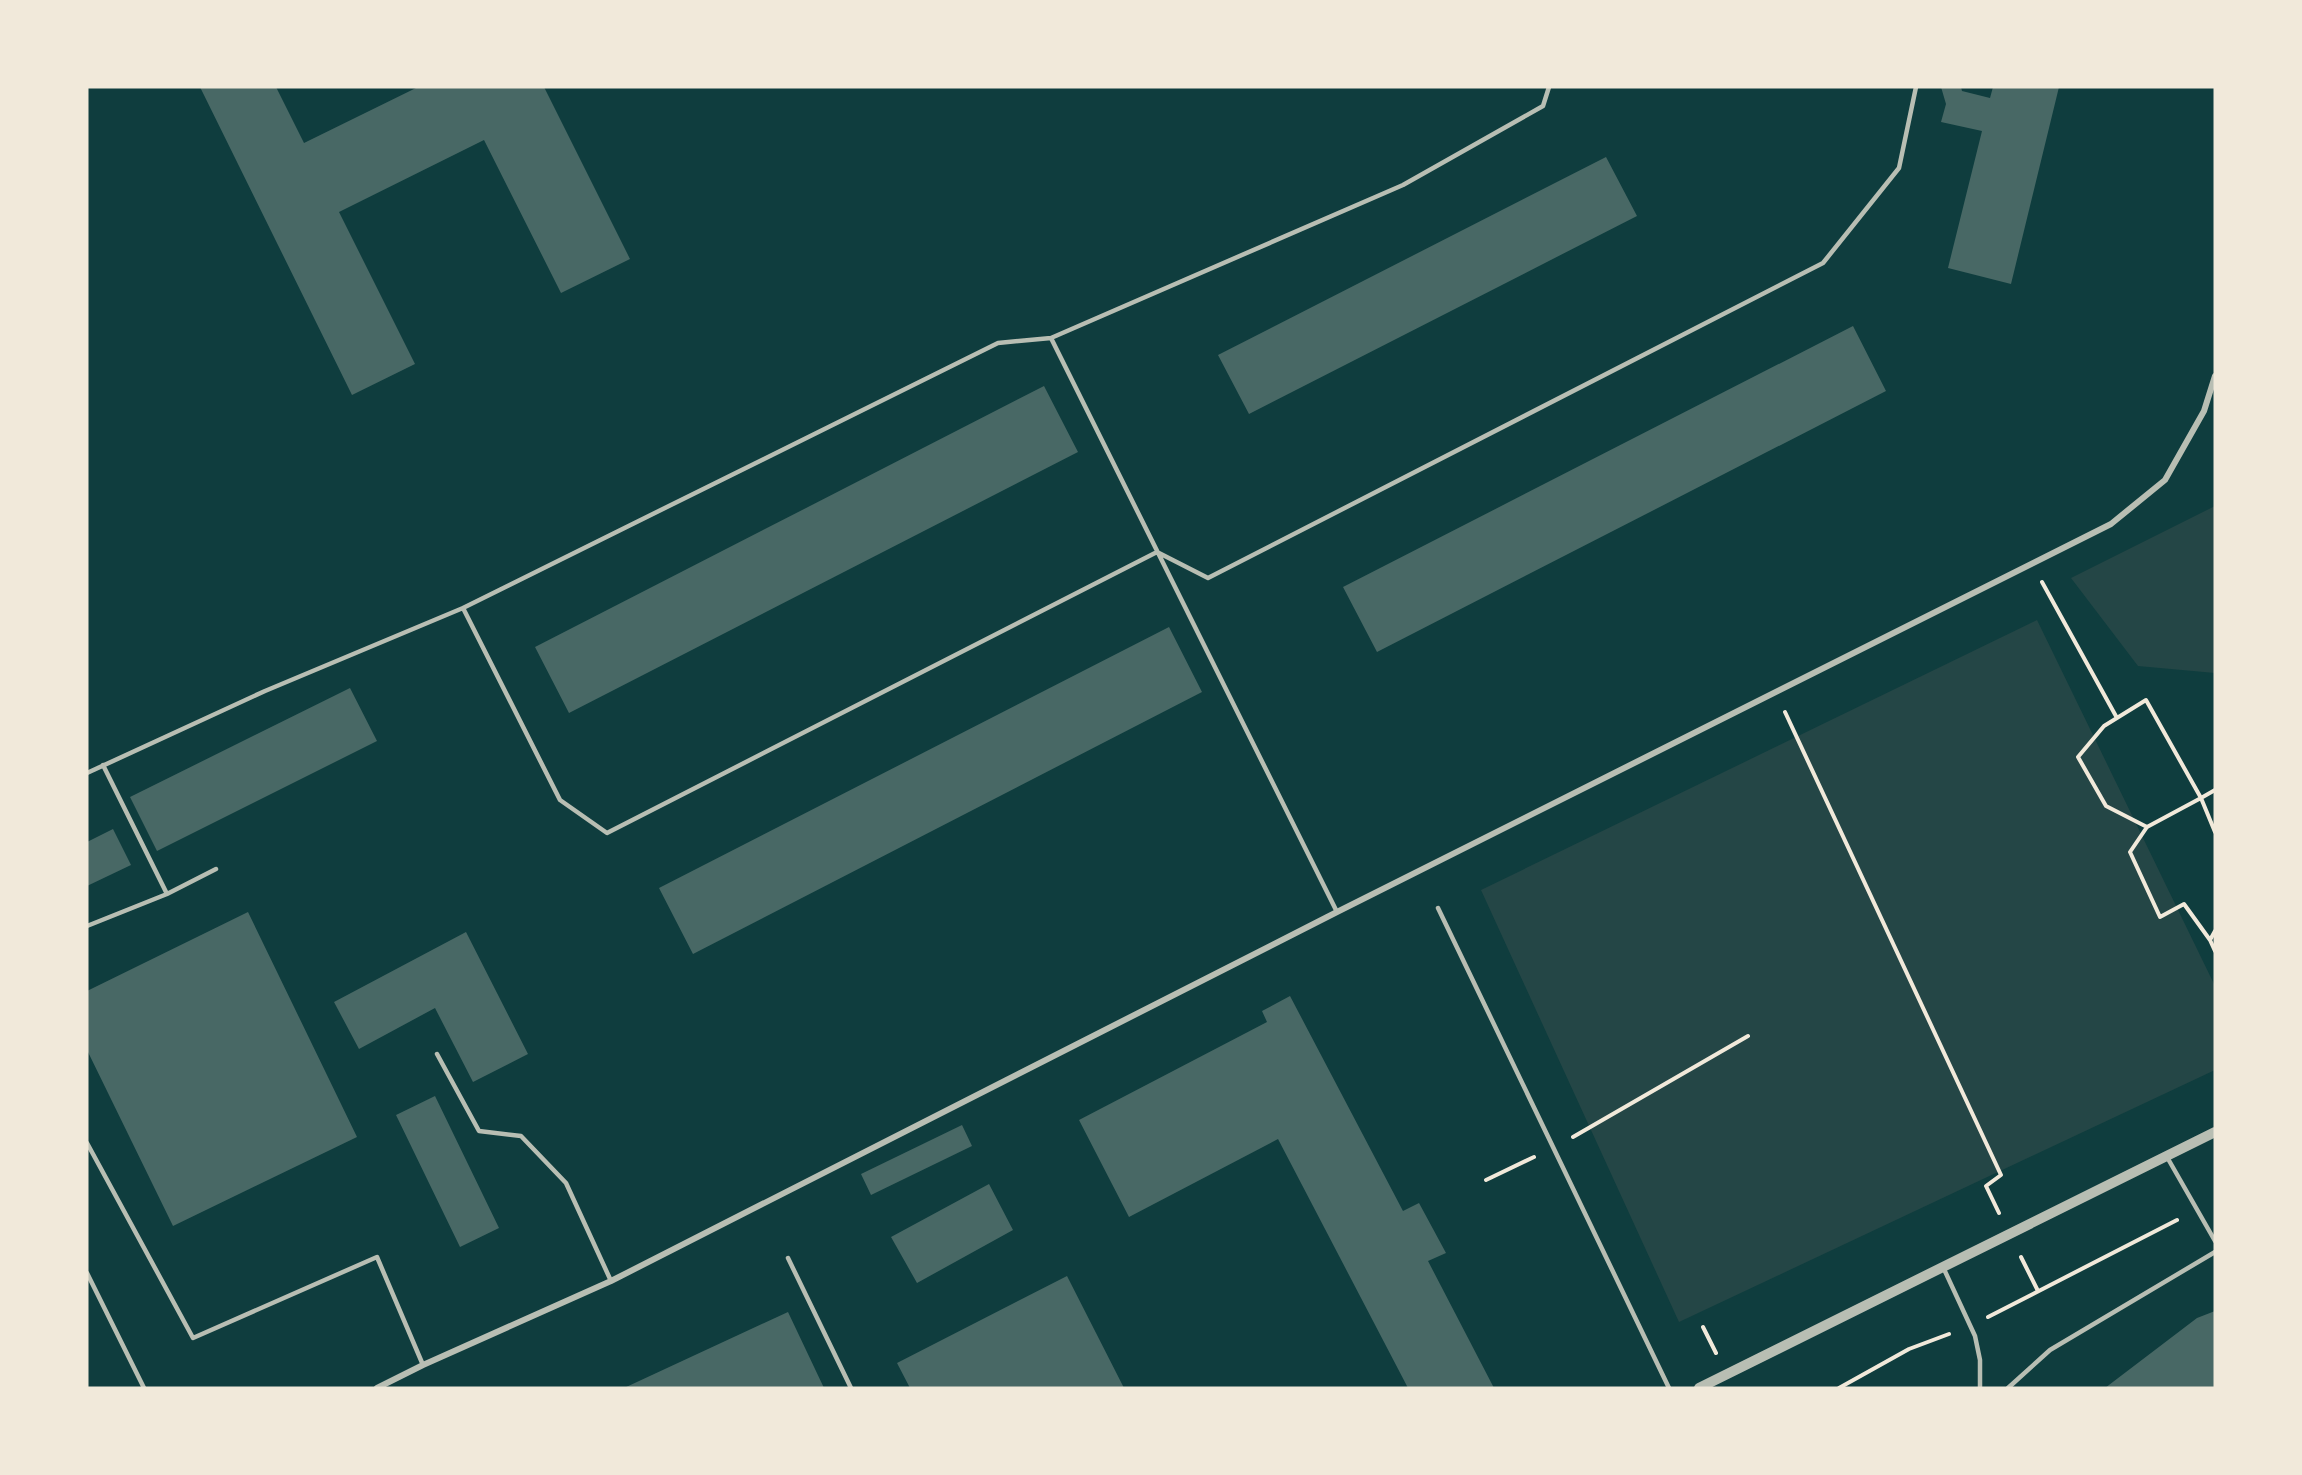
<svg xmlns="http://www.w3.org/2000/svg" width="2302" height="1475" font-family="'Work Sans',sans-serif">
<rect width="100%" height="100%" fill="#0f3d3e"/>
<path fill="#244646" d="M2215 506V673L2138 666 2071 578Z
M2037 620 2215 986V1070L1679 1322 1481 890Z"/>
<path fill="#486865" d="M200 87H276L304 143 418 87H544L630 259 561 293 484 140 339 212 415 364 352 395Z
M1941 87H1961L1962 91 1990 98 1993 87H2059L2011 284 1948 268 1982 131 1941 122 1946 104Z
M1606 157 1637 216 1249 414 1218 355Z
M1853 326 1886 391 1377 652 1343 587Z
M1044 386 1078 452 569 713 535 647Z
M1169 627 1202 692 693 954 659 888Z
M350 688 377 741 157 851 130 797Z
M113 829 131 865 87 886V842Z
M248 912 357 1137 173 1226 87 1050V991Z
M466 932 528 1054 473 1082 435 1008 359 1049 334 1002Z
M1290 996 1403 1211 1419 1203 1446 1253 1428 1261 1494 1388H1408L1278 1139 1129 1217 1079 1120 1267 1022 1262 1011Z
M435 1096 499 1228 460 1247 396 1115Z
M962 1125 972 1146 871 1195 861 1174Z
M989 1184 1013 1230 917 1283 891 1237Z
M1067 1276 1124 1388H910L897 1363Z
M2215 1311V1388H2105L2197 1318Z
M788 1312 824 1388H624Z"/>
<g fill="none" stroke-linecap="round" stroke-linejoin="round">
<path stroke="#f1e9da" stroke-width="4" d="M2042 582 2117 718
M1785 712 2001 1175 1986 1186 1999 1213
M2215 790 2201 798 2215 832
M2147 827 2106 806 2078 757 2104 726 2146 700 2201 798 2147 827 2130 852 2160 917 2184 904 2210 940
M2215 931 2210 940 2215 951
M1573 1137 1748 1036
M1486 1180 1534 1157
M2021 1257 2038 1291
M1988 1317 2177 1220
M1703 1327 1716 1353
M1839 1388 1909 1349 1949 1334"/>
<path stroke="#b8beb3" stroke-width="4.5" d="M1051 338 1403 185 1543 106 1549 87
M103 765 167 894
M87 773 265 691 463 608
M1438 908 1669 1388
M1337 912 1051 338 998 343 463 608 560 800 607 833 1157 552 1208 578 1823 263 1899 168 1916 87
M87 926 167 894 216 869
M437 1054 479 1131 521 1136 566 1183 611 1281
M87 1143 193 1338 377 1257 423 1365
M2167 1157 2215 1241
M788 1258 851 1388
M1943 1267 1975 1336 1980 1360V1388
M87 1273 144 1388
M2008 1388 2050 1350 2215 1252"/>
<path stroke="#b8beb3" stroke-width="6" d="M377 1388 423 1365 611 1281 1337 912 2111 524 2165 480 2204 411 2215 376"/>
<path stroke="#b8beb3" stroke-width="10" d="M1699 1388 2215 1132"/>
</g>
<rect width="2302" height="1475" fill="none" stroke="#f1e9da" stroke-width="177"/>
</svg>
